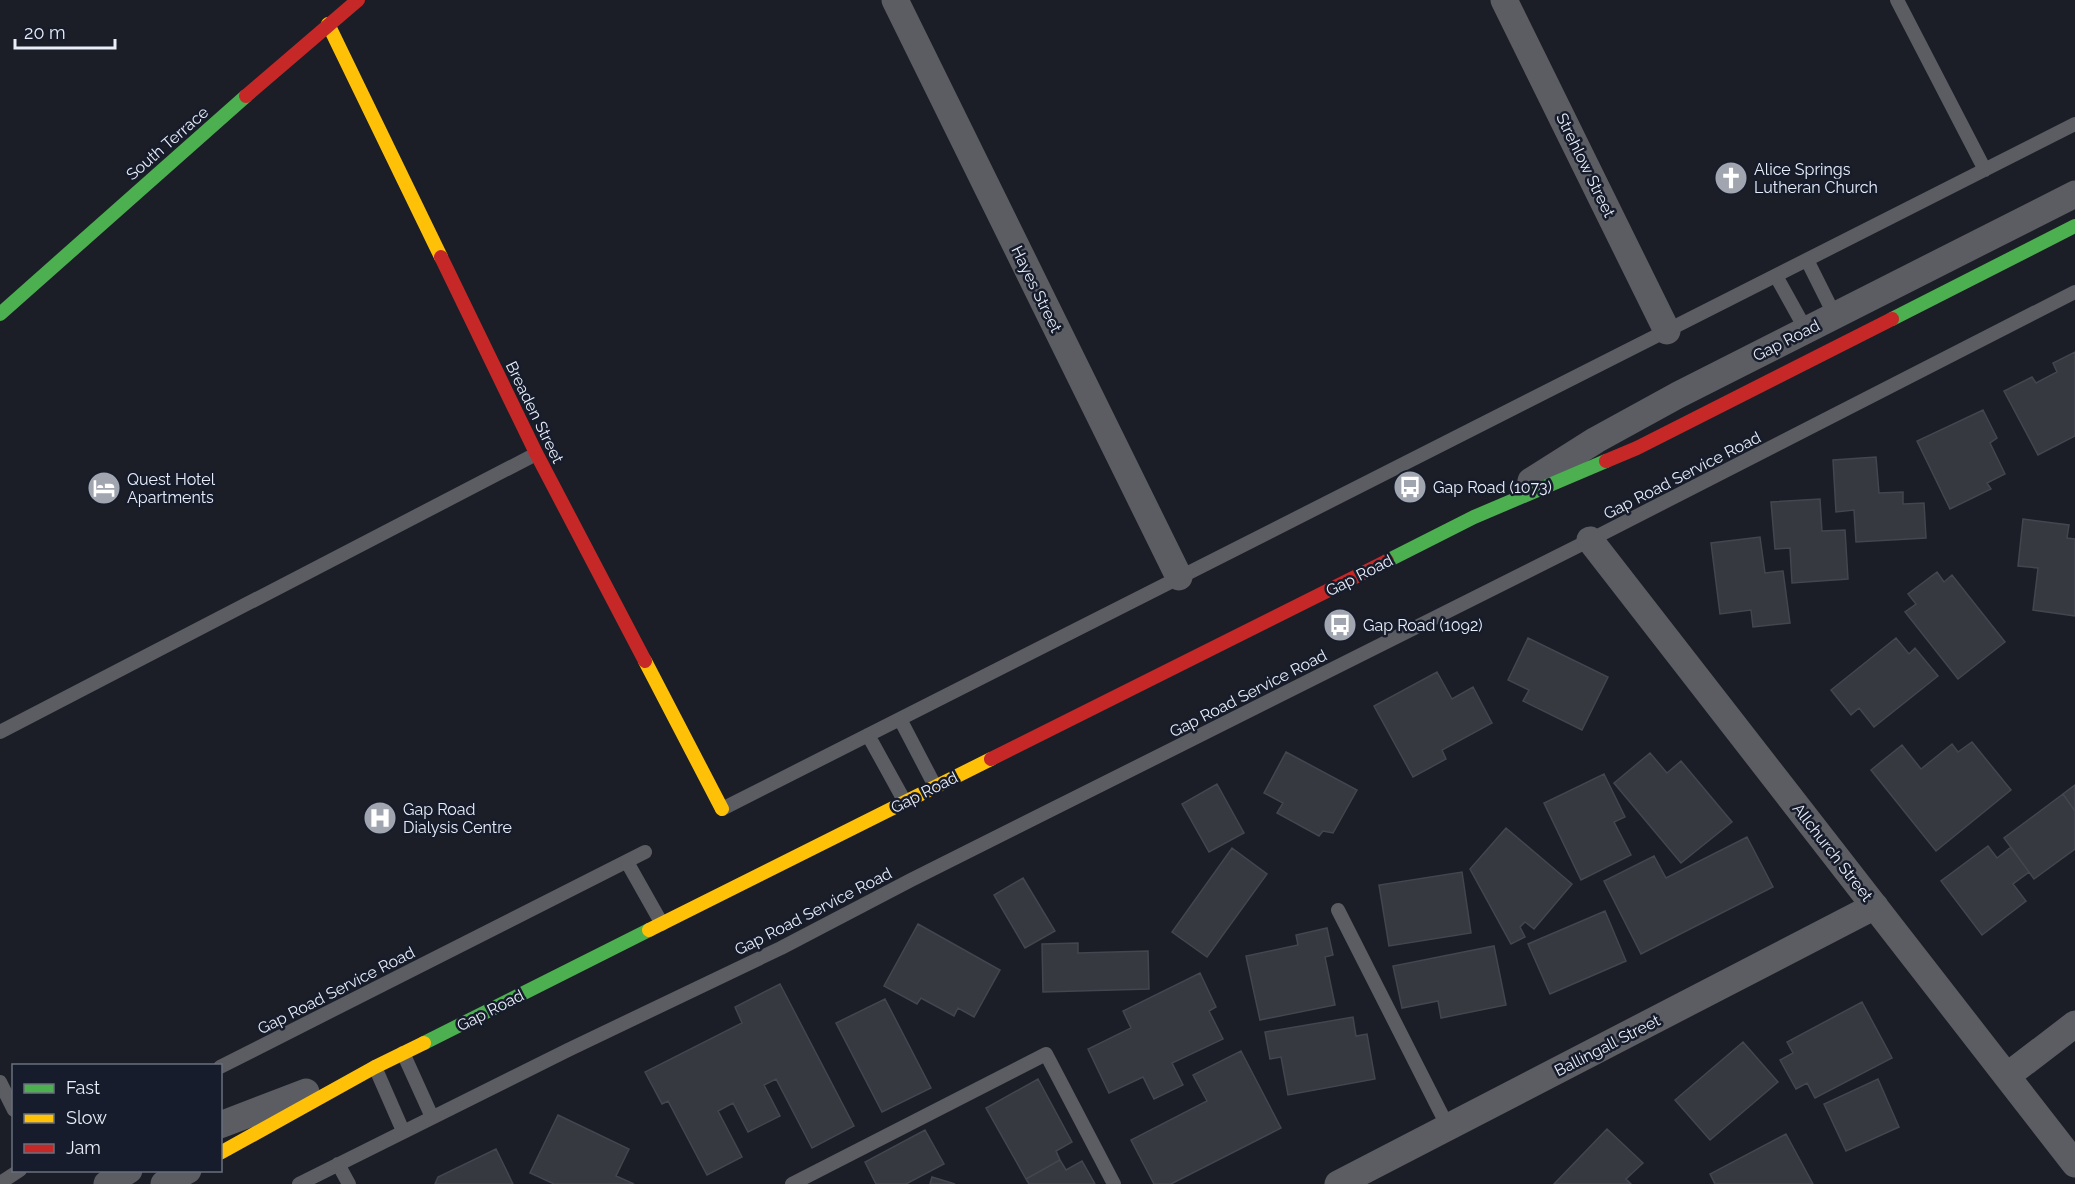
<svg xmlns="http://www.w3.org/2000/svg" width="2075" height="1184" font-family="Raleway,sans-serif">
<rect width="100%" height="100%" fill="#1b1e26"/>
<path fill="#363940" stroke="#43464e" stroke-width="1.5" d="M2075 352V436L2038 455 2004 391 2032 377 2036 383 2057 372 2053 363Z
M1983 410 1997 438 1990 443 2005 474 1987 483 1991 489 1950 509 1917 441Z
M1876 457 1879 493 1903 492V504L1924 503 1926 538 1856 542 1854 510 1836 512 1833 460Z
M1820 499 1822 531 1845 530 1848 579 1792 583 1790 548 1775 549 1771 502Z
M2023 519 2069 525 2067 538 2075 539V616L2033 610 2038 568 2018 566Z
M1760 537 1765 573 1783 571 1790 623 1753 627 1751 610 1720 614 1711 543Z
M1937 572 1944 582 1952 575 2005 642 1958 679 1905 612 1916 604 1908 594Z
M1528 638 1608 677 1582 730 1523 701 1529 690 1508 680Z
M1896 638 1909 654 1915 648 1938 676 1874 727 1859 708 1851 715 1831 690Z
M1437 672 1452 699 1473 687 1492 723 1442 750 1446 759 1413 777 1374 706Z
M1972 742 2011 790 1936 851 1871 770 1902 745 1921 769 1952 744 1958 752Z
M1286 752 1357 790 1333 833 1323 831 1319 836 1277 813 1283 803 1264 793Z
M1650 753 1667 773 1681 761 1732 822 1681 863 1614 783Z
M1604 774 1625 817 1614 822 1631 855 1581 880 1544 803Z
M1217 784 1244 833 1209 852 1182 804Z
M2075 785V811L2063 794Z
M2063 794 2075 811V849L2034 879 2004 838Z
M1506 828 1572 884 1534 929 1525 922 1520 927 1525 937 1511 944 1470 869Z
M1747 837 1773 887 1641 954 1604 881 1654 856 1666 878Z
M1988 846 1997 858 2011 847 2029 872 2013 884 2026 901 1982 935 1941 881Z
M1232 848 1267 874 1207 957 1172 932Z
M1462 872 1471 933 1389 946 1379 885Z
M1023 878 1055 931 1025 948 994 895Z
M1605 911 1626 961 1550 994 1528 944Z
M918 924 1000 970 974 1017 958 1008 954 1016 921 998 917 1004 884 986Z
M1327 928 1333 955 1325 957 1335 1005 1260 1020 1246 956 1298 945 1296 935Z
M1078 943V953L1148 951 1149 989 1043 992 1042 944Z
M1494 946 1506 1005 1441 1018 1438 1001 1402 1008 1393 966Z
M1200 973 1216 1007 1209 1011 1223 1039 1172 1063 1183 1085 1154 1099 1143 1077 1109 1093 1088 1049 1131 1028 1123 1011Z
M780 984 854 1126 812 1148 776 1079 764 1085 780 1116 748 1132 733 1103 718 1111 742 1157 707 1175 668 1101 662 1104 645 1072 742 1023 735 1007Z
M885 999 931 1088 882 1112 836 1023Z
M1862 1002 1892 1058 1815 1098 1807 1083 1796 1089 1780 1060 1793 1053 1787 1042Z
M1353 1017 1356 1036 1367 1034 1375 1079 1288 1095 1281 1057 1270 1059 1265 1032Z
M1743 1042 1778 1082 1710 1140 1675 1100Z
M1241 1051 1281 1128 1171 1184H1154L1131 1140 1207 1101 1193 1075Z
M1038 1079 1072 1142 1056 1151 1060 1160 1026 1179 986 1108Z
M1878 1079 1899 1127 1846 1151 1824 1104Z
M558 1115 629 1149 616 1176 634 1184H554L530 1173Z
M1607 1129 1643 1163 1626 1179 1631 1184H1554Z
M925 1130 944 1164 906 1184H876L865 1162Z
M1786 1134 1813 1184H1715L1710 1174Z
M496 1149 513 1184H435L438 1177Z
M1060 1160 1066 1170 1082 1161 1095 1184H1029L1026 1179Z
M932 1177 955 1184H930Z"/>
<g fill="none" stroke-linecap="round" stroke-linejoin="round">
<path stroke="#5b5d63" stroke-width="14" d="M1897 0 1985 170
M1807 260 1835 316
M1776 276 1806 330
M900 719 935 786
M0 732 536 454
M868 735 905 802
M722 809 2075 124
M627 862 662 924
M1338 910 1448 1127
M403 1053 432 1117
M220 1067 645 852
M375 1067 403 1131
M0 1082 14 1110
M338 1164 349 1184
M0 1183 20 1170
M299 1184 568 1050 781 948 911 880 1590 540 2075 292
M792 1184 1046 1054 1114 1184"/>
<path stroke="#5b5d63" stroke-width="27" d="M895 0 1179 577
M1504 0 1667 331
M1531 481 1596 440 1678 395 2075 194
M1590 540 2075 1164
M2007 1076 2075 1024
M220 1125 306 1092
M107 1184 129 1170
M164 1184 188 1170
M1338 1184 1875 906"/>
<path stroke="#4caf50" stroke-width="14" d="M0 314 246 96
M1892 319 2075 226
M1387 561 1474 517 1606 461
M424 1043 649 930"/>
<path stroke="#ffc107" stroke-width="14" d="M328 24 441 257
M645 661 722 809
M649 930 991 759
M220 1153 375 1067 424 1043"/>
<path stroke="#c62828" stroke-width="14" d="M246 96 358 0
M441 257 536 453 645 661
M1606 461 1637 448 1892 319
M991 759 1387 561"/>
</g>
<defs>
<symbol id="church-disc" viewBox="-11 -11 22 22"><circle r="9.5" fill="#a1a5af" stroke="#161c2b"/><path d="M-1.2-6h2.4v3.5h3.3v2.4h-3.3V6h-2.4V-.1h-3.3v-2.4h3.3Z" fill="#fff"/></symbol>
<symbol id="bus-disc" viewBox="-11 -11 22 22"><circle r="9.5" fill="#a1a5af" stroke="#161c2b"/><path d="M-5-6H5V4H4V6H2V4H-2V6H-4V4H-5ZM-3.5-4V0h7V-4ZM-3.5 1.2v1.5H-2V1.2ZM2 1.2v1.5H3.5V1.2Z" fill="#fff"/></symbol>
<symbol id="hotel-disc" viewBox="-11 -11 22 22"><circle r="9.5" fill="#a1a5af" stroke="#161c2b"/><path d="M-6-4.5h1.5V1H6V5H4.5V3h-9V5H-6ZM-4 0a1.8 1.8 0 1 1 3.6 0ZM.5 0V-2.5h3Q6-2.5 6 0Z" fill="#fff"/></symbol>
<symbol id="hospital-disc" viewBox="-11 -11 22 22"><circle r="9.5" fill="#a1a5af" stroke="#161c2b"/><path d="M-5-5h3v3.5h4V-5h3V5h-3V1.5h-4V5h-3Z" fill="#fff"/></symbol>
</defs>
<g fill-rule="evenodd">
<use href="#church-disc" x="1712" y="159" width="38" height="38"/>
<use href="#bus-disc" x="1391" y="468" width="38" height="38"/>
<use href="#hotel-disc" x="85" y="469" width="38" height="38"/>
<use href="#bus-disc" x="1321" y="606" width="38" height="38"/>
<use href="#hospital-disc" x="361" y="799" width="38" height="38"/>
</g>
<g text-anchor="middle" stroke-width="5" stroke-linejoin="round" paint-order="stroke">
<g font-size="16" fill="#e9eef9" stroke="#161c2b">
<text transform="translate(167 143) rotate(-41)" y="6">South Terrace</text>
<text transform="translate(1586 165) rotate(64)" y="6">Strehlow Street</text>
<text transform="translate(1037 289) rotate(64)" y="6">Hayes Street</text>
<text transform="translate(1786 340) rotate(-27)" y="6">Gap Road</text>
<text transform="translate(535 412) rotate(64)" y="6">Breaden Street</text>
<text transform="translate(1682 475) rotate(-27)" y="6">Gap Road Service Road</text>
<text transform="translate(1359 575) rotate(-27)" y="6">Gap Road</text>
<text transform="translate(1248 693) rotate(-27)" y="6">Gap Road Service Road</text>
<text transform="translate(924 792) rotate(-27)" y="6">Gap Road</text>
<text transform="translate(1833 852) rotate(52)" y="6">Allchurch Street</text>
<text transform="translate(813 911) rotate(-27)" y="6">Gap Road Service Road</text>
<text transform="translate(336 990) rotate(-27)" y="6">Gap Road Service Road</text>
<text transform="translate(490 1010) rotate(-27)" y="6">Gap Road</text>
<text transform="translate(1607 1045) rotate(-27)" y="6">Ballingall Street</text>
</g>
<g font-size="16" fill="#e9eef9" stroke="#161c2b" text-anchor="start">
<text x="1754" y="175">Alice Springs<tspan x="1754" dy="18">Lutheran Church</tspan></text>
<text x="127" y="485">Quest Hotel<tspan x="127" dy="18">Apartments</tspan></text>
<text x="1433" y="493">Gap Road (1073)</text>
<text x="1363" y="631">Gap Road (1092)</text>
<text x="403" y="815">Gap Road<tspan x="403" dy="18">Dialysis Centre</tspan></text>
</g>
</g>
<rect x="12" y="1064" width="210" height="108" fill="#161c2b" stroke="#6a707d" stroke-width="1.5"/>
<rect x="24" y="1084" width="30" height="9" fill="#4caf50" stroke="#6a707d" stroke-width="1.5"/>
<text x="66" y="1094" font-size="18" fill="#e9eef9">Fast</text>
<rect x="24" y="1114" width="30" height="9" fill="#ffc107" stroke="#6a707d" stroke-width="1.5"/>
<text x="66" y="1124" font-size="18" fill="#e9eef9">Slow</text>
<rect x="24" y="1144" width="30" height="9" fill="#c62828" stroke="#6a707d" stroke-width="1.5"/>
<text x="66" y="1154" font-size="18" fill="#e9eef9">Jam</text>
<path d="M15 39v9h100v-9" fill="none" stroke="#e9eef9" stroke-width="3"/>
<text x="24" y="39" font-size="18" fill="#e9eef9" stroke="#161c2b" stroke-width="4.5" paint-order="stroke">20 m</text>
</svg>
